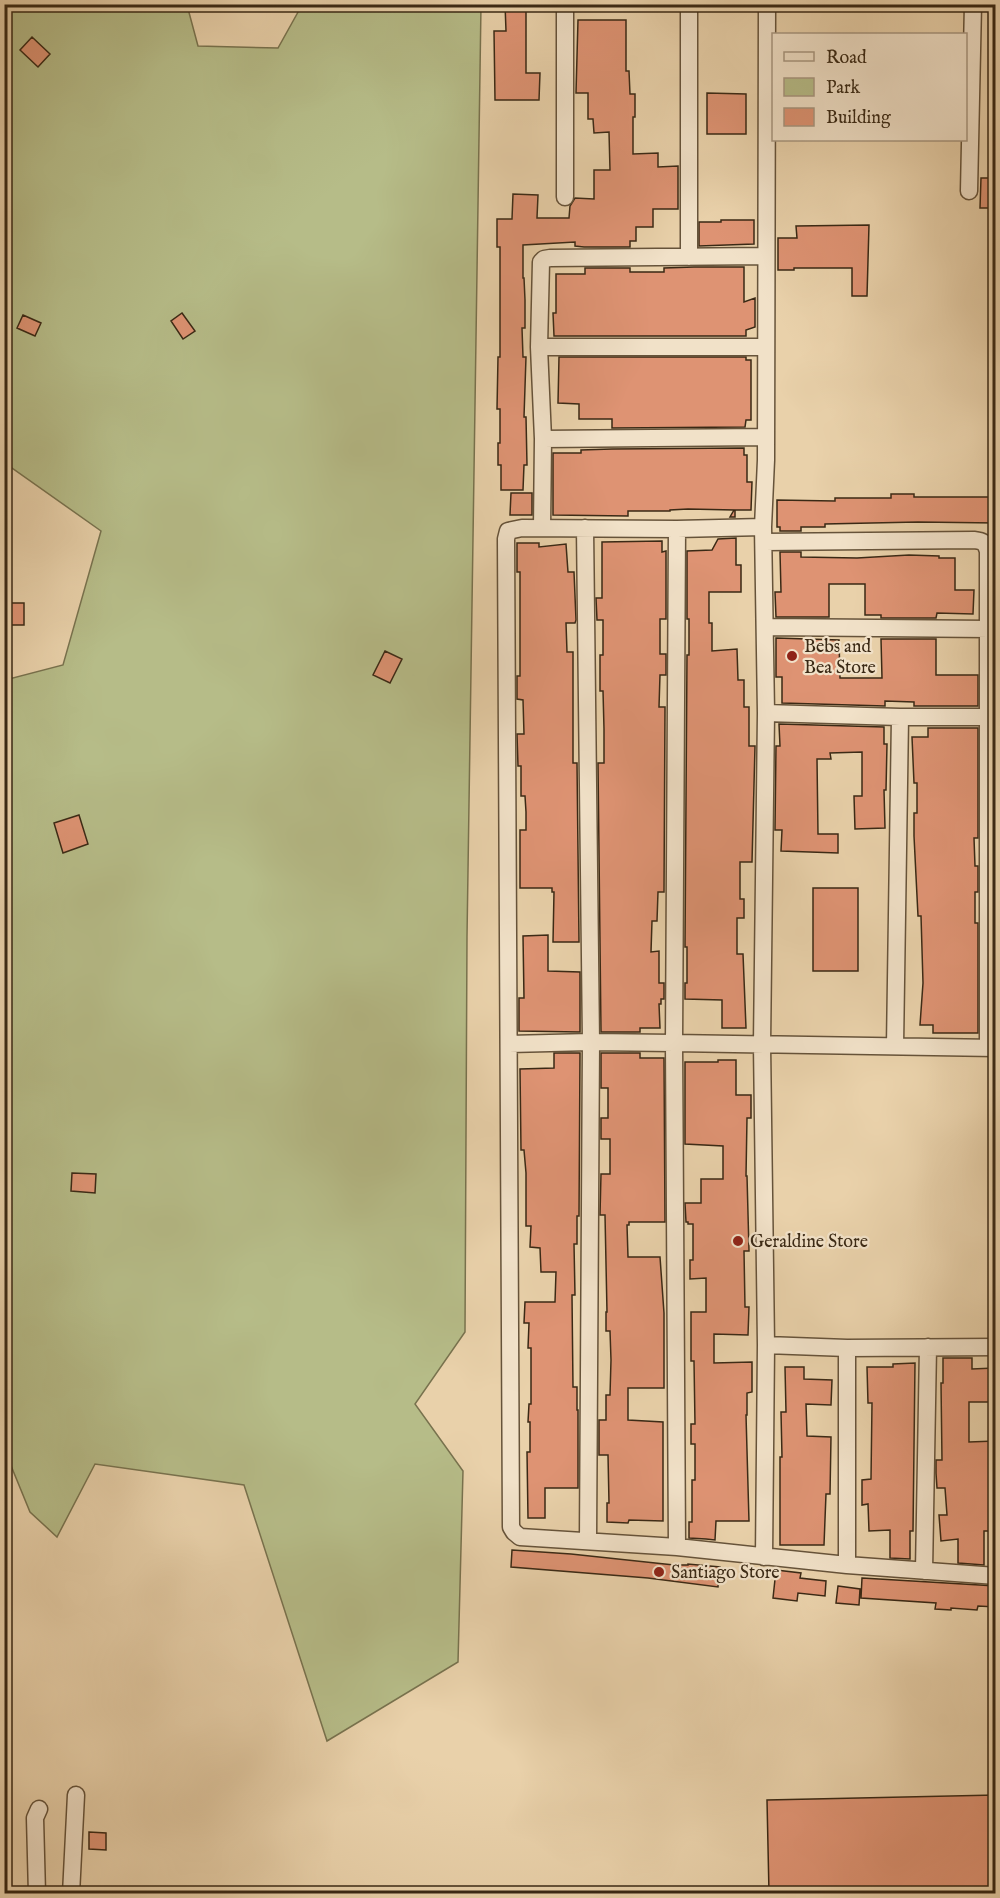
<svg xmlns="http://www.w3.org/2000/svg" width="1000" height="1898" font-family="'IM FELL English',serif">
<rect width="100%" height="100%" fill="#e9d1aa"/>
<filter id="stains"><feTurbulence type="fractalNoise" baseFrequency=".00333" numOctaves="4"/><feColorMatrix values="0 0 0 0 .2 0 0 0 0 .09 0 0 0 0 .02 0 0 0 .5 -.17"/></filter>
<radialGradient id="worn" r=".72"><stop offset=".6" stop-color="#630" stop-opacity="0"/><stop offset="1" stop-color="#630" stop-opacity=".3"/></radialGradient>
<path fill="#b6bc88" stroke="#78724e" stroke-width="1.5" d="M5 5H187L198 46 278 48 302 5H481L467 937 465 1332 415 1404 463 1471 458 1662 327 1741 244 1485 95 1464 57 1537 30 1512 5 1451V1295L11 1060 5 680 63 665 101 531 5 463Z"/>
<path fill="#de9373" stroke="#3a2915" stroke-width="1.5" d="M505 4H526V73H540L539 100H495L494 31H506Z
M578 20H626V71H629L630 94H635V117H633V154L658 153V167L678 166V209H653V227H636V241H630V247H584L575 246V242L523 245V278H524L525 300V328H522L523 357H526L524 417H526L527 465H524L523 490H501V465H498V443H500V409H497L498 357H500V247H497V219H512L513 194 538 195 537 218H569L570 206 575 198 594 199V170H610L609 132 594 133 593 119H588V93H576Z
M32 37 50 54 38 67 20 50Z
M707 93 746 94V134H707Z
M981 178H996V208H980Z
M721 220H754V244L699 246V222H721Z
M869 225 867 296H852V268H794V270H778V238H797L796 226Z
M694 267H744V302L755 298V327L746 330V336H554L553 313H556V274H585V268H630V272H664V268Z
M182 313 195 331 183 339 171 321Z
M23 315 41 323 35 336 17 328Z
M559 357H746V360H751V420H746L745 427 612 428V419H579V404L558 403Z
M744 448V455H747V482H752L751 510H735V517H730L734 510 688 509 670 510V511H628V516L553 515V453H581V450L612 449Z
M511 493H532V515H510Z
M891 494H914V497H996V523L918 522 825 524V527H801V531H780V527H777V500L835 501V498H891Z
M736 538V565H741V592H709V623H712V651L737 649 738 680H744V707H749V746H755L752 862H740V899H744V918H737V954H743L746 1028H722V1000L685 999V983H687V947H685L687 655H689V619H687V551L712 550 718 539Z
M662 541V552L666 551V619H660V654H666V675H660L659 707H665L664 892H658L657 921H652L651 952 659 951V983H664V999H661V1004H659L660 1028H640V1032H601L598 763H604V729L603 691H600V655H603V620H597L596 598H602V542Z
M517 543H539V547L566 544 568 572H574L576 620 575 623H566L567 652H573V763H577L579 942H553L554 892H552V888H520V830H526V812L525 796H521V766H518L517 734H524L523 700 517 699V676H520V572H517Z
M780 552H801V557L857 558 909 555 939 556V558H955V590H974L973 614 937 613 936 618H881V615H865V584H829V617H776L775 592H781Z
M7 603H24V625H7Z
M776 638 839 640 840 678H882L881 639H936V675H978V706H914V702L885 701V706L782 703V677H776Z
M385 651 402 659 390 683 373 675Z
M779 724 884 727V744H887L886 790H884L885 828 855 829 854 796H862V752L830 753 831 759H817L818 834H838V853L781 851 782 830H775L776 746H780Z
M928 728H978V838H974L975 866H978V892H975V923H978V1033H933V1025H920L923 983 921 916H918L914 836V813H917V783H914L912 737H928Z
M79 815 88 844 63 853 54 823Z
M813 888H858V971H813Z
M548 935V971L580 972V1032L519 1031V998H524L523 936Z
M554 1053H580L579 1216H577V1244H574L575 1295H572L573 1387H577V1410H578V1488H545V1518H528L527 1452H530V1422H528L529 1404H531V1348H528L529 1323H524L525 1302H555L556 1272H541L540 1248 530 1247 531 1226H526V1173L524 1150H521L520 1069 554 1068Z
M601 1053H640V1058H664L665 1222H629V1225H627L628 1257H660L664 1313V1388H628V1420L663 1422V1521L629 1520 628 1523 607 1522V1503H609L608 1455H599V1420H606V1395H610L611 1360 610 1331H606V1312H607L605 1215H600L601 1174H610V1139H601V1118H608V1088H601Z
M718 1060H736V1095H751V1118H747L746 1176H747L749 1251H744L745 1307H749L748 1335 714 1334V1363L752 1362V1392L747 1393V1415H746L749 1521H716L715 1540 706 1539 689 1538V1522H692V1480H695V1444H691V1424H695L694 1361H691V1312H706V1278L690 1279V1260H693V1224H688V1222H686L685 1203H701V1179H723V1146L685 1144V1062H718Z
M72 1173 96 1174 95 1193 71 1191Z
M943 1358H972V1369L994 1368V1402H969V1442L995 1441 996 1486 993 1531H984V1565L958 1563V1539L941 1541 939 1515H947L945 1488H937L936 1473V1460H942L941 1383H943Z
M915 1363 913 1531H910V1559L890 1558V1530L869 1531 868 1504 862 1505V1480L871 1479 872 1403H868L867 1367H893V1364Z
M785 1367H804V1379L832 1380 831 1405 806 1404 807 1436 831 1437 830 1494H826L824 1545H780V1457H782L781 1412H786Z
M512 1550 571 1554 674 1565H688V1564L720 1567 718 1587 648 1578 511 1567Z
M776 1570 801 1573 800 1578 826 1581 825 1596 798 1593 797 1601 773 1598Z
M862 1578 996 1586V1607L978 1606 977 1610 951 1608V1610L935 1609 936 1603 861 1598Z
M838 1586 860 1589 859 1605 836 1603Z
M996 1795V1893H769L767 1800Z
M89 1832 106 1833V1850L89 1849Z"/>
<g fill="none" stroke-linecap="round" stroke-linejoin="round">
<defs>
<path id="street" d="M565 4V197
M969 191 973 4
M689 257V4
M539 347H766
M543 439 766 437
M763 527 677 529 522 528 508 531 506 539 511 1527 514 1532 520 1537 677 1547 847 1565 996 1576
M542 528 543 439 539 347 541 262 544 259 550 258 765 256
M585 528 591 1042 588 1541
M764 542 974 540C983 541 985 542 988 551V1048
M766 627 989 629
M766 713 900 717H989
M509 1044 591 1042 674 1043 996 1048
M895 1046 900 717
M766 1345 847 1348 996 1347
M847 1348V1565
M677 1547 674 1043 677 529
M764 1557 766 1345 762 1044 766 713 763 527 766 460 767 4
M924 1571 928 1347
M37 1894 35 1818 39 1809
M71 1894 76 1795"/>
</defs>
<use href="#street" stroke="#66533a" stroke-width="19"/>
<use href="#street" stroke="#f1e1c8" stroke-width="16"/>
</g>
<g fill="#8f2418" stroke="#f1e1c8" stroke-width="2">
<circle cx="792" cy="656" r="6"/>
<circle cx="738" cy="1241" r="6"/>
<circle cx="659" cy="1572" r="6"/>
</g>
<g text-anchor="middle" stroke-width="4.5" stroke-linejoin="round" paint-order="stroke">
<g font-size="18" fill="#3a2915" stroke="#f1e1c8" text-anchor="start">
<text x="804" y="652">Bebs and<tspan x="804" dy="21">Bea Store</tspan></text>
<text x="750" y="1247">Geraldine Store</text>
<text x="671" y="1578">Santiago Store</text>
</g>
</g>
<rect width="1000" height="1898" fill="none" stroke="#e9d1aa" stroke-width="24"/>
<rect x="6" y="6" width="988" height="1886" fill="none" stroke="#3a2915" stroke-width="3"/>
<rect x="12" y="12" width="976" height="1874" fill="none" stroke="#3a2915" stroke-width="1.5"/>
<rect x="772" y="33" width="195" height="108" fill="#f1e1c8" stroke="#a89780" stroke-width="1.5"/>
<rect x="784" y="52" width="30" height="9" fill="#f1e1c8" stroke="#a89780" stroke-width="1.5"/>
<text x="826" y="63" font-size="18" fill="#3a2915">Road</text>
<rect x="784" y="78" width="30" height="18" fill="#b6bc88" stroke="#a89780" stroke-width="1.5"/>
<text x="826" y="93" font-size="18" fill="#3a2915">Park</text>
<rect x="784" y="108" width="30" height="18" fill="#de9373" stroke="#a89780" stroke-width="1.5"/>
<text x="826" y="123" font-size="18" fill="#3a2915">Building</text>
<rect width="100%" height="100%" filter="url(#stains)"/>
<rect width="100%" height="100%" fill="url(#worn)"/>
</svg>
